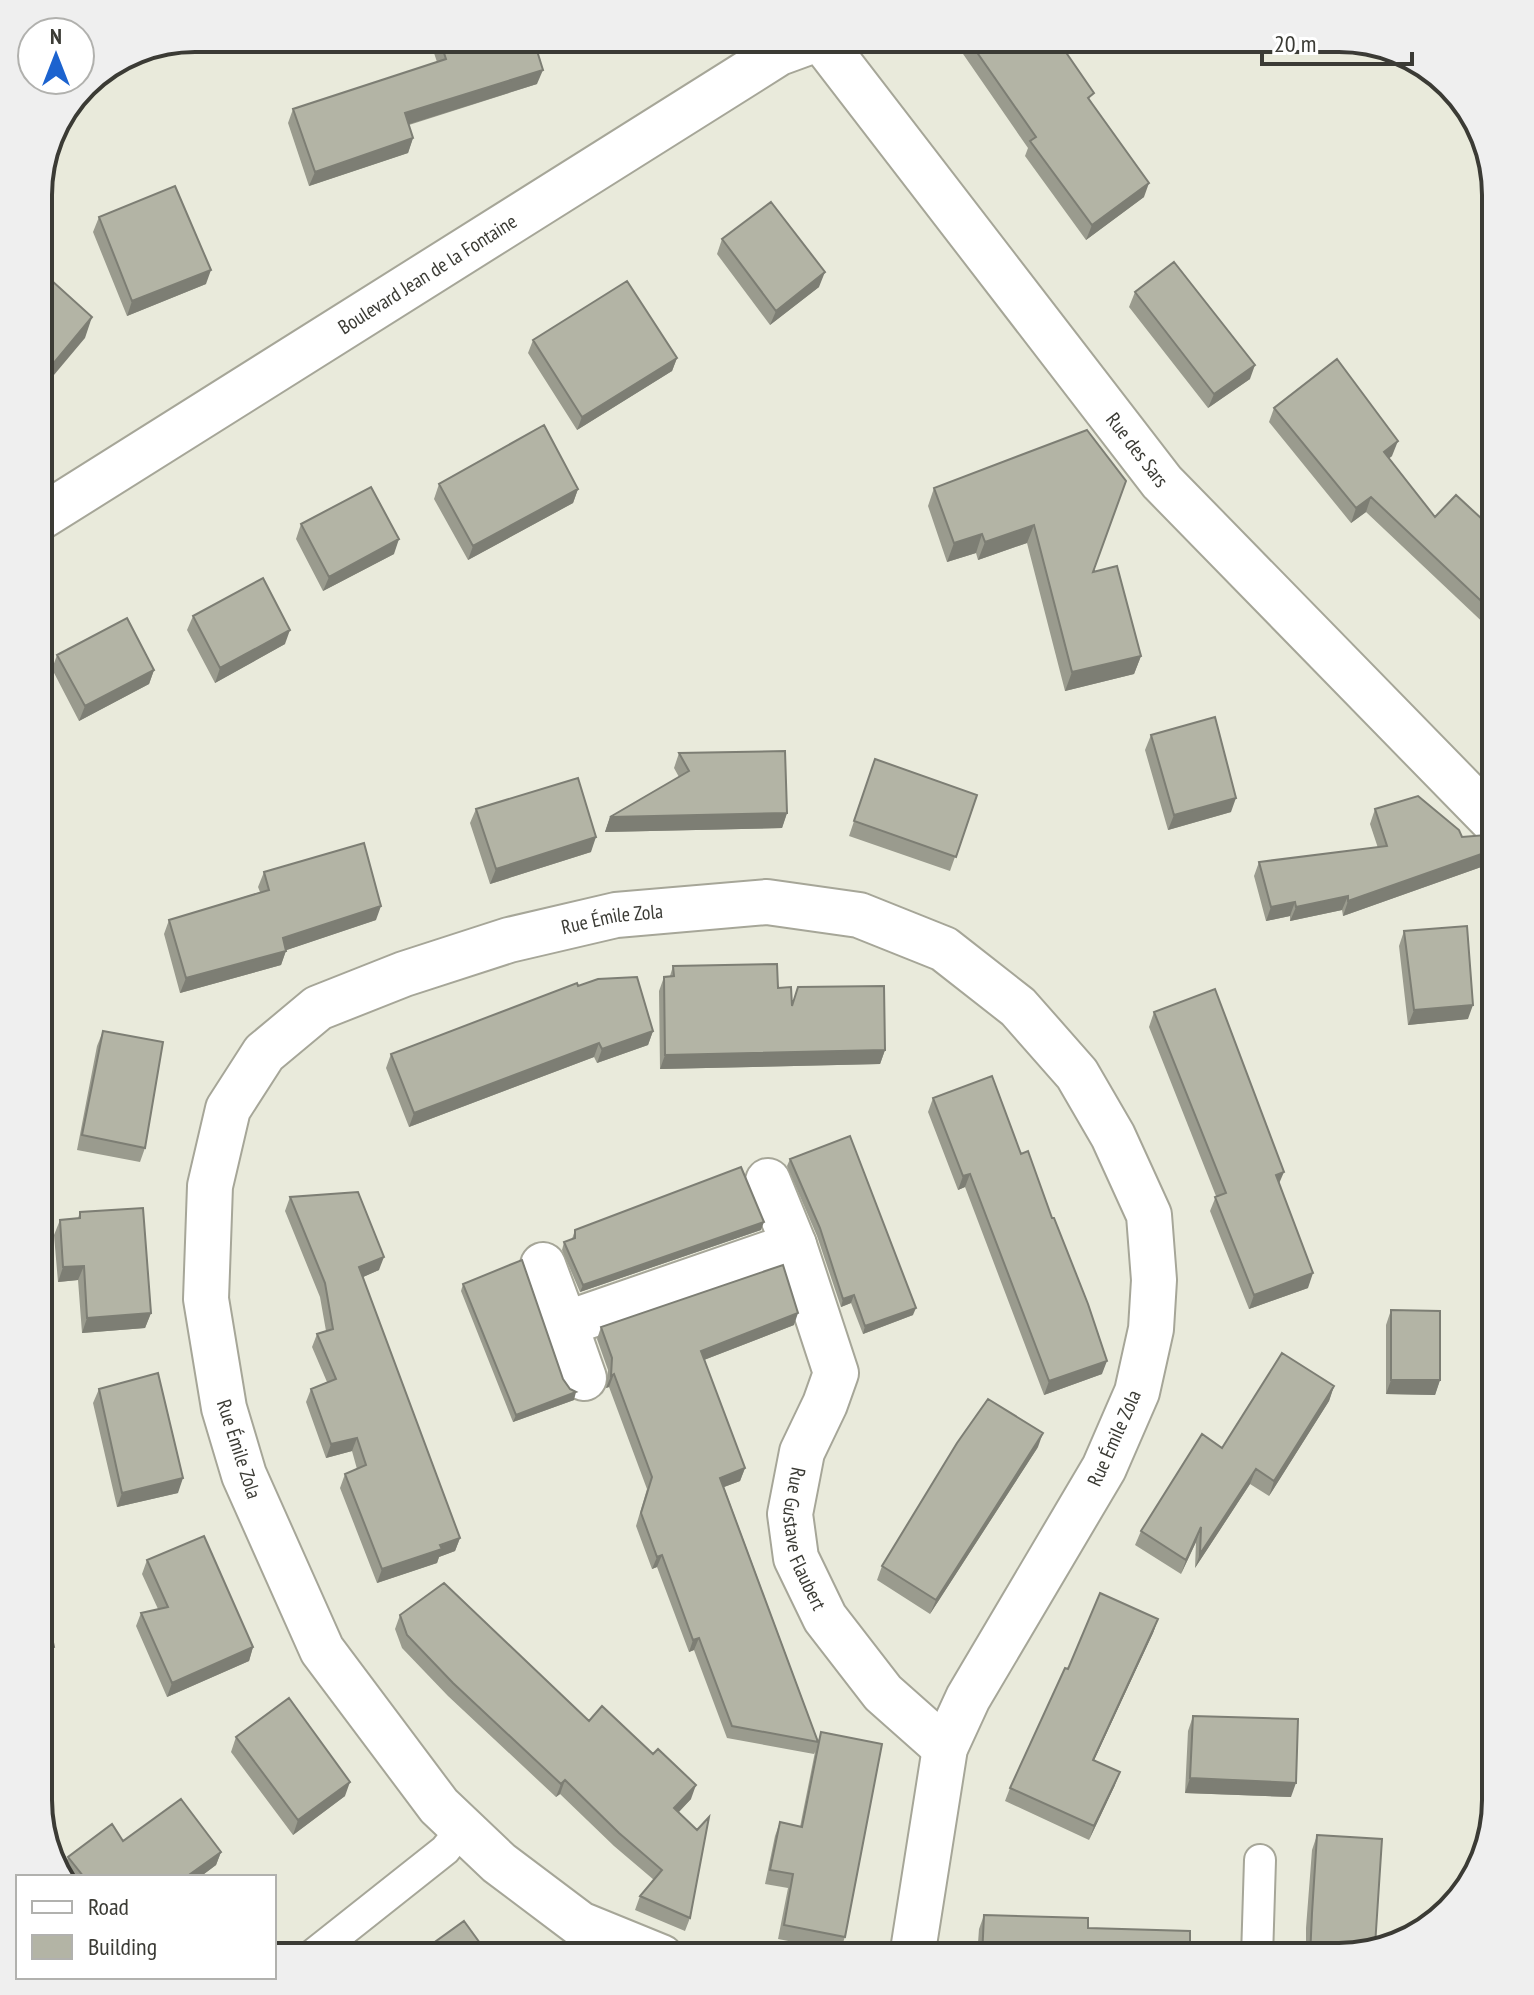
<svg xmlns="http://www.w3.org/2000/svg" width="1534" height="1995" font-family="'PT Sans Narrow',sans-serif">
<rect width="100%" height="100%" fill="#e9eadb"/>
<g fill="none" stroke-linecap="round" stroke-linejoin="round">
<defs>
<path id="service" d="M310 1957 445 1850 462 1829
M1257 1957 1260 1860"/>
<g id="minor">
<path id="s1" d="M820 38 1162 482 1496 824"/>
<path id="s2" d="M38 519 779 53 820 38"/>
<path d="M768 1181 794 1245"/>
<path id="s3" d="M543 1265 565 1324 794 1245 836 1373 825 1404 802 1452 790 1514 796 1558 825 1618 883 1693 945 1748"/>
<path d="M565 1324 584 1378"/>
<path id="s4" d="M661 1957 580 1924 499 1863 439 1806 322 1650 244 1475 224 1408 206 1299 210 1186 228 1109 264 1053 318 1008 404 974 509 940 616 915 767 902 859 915 944 949 1018 1007 1077 1074 1113 1136 1149 1215 1154 1280 1151 1329 1137 1392 1104 1468 968 1698 945 1748 912 1957"/>
</g>
</defs>
<use href="#service" stroke="#a6a698" stroke-width="34"/>
<use href="#minor" stroke="#a6a698" stroke-width="48"/>
<use href="#service" stroke="#fff" stroke-width="30"/>
<use href="#minor" stroke="#fff" stroke-width="44"/>
</g>
<path fill="#9a9b8e" d="M429 38H533L537 84 409 125 413 138 408 153 309 186 288 123 293 109 437 62Z
M952 38H1056L1144 197 1086 240 1025 156 1028 148Z
M99 217 206 284 127 316 93 232Z
M722 239 819 287 770 325 717 254Z
M1135 292 1250 379 1208 408 1129 307Z
M533 340 677 358 672 371 577 430 528 353Z
M1274 408 1392 456 1389 458 1435 517 1496 532V627L1492 631 1366 512 1351 523 1269 422Z
M1087 430 1093 572 1141 656 1134 674 1065 691 1027 543 978 560 976 553 947 562 928 506 934 488Z
M439 484 578 489 573 503 468 560 434 499Z
M301 524 394 554 323 591 296 539Z
M193 616 285 644 215 683 187 630Z
M57 655 154 670 149 684 79 721 52 669Z
M1151 735 1231 812 1168 830 1145 750Z
M679 753 787 813 782 828 605 832 610 817 679 777 674 768Z
M875 759 977 795 950 871 849 836Z
M476 809 591 852 490 884 470 823Z
M1375 809 1462 837 1490 851 1484 866 1343 916 1342 910 1290 921V916L1266 921 1254 876 1259 862 1378 848 1370 824Z
M264 872 376 920 286 950 281 965 180 993 164 934 169 920 260 892 258 887Z
M1404 931 1468 1019 1408 1025 1399 946Z
M673 966 778 988 791 1005 885 1050 880 1064 660 1069 659 991 664 977 670 976Z
M1154 1012 1279 1184 1308 1288 1249 1309 1210 1211 1216 1196 1149 1027Z
M103 1031 145 1148 140 1162 77 1150 97 1046Z
M653 1031 648 1045 597 1063 594 1057 409 1127 386 1068 391 1054Z
M933 1098 1102 1374 1044 1395 965 1187 958 1190 928 1112Z
M790 1159 913 1315 863 1334 851 1303 841 1307 817 1236 787 1166Z
M290 1197 379 1270 363 1277 460 1538 455 1551 439 1557 437 1563 377 1583 340 1488 345 1474 357 1469 352 1451 326 1458 306 1402 311 1389 327 1382 312 1347 317 1334 326 1331 320 1297 285 1211Z
M80 1212 151 1313 145 1328 82 1333 78 1280 58 1282 54 1235 60 1220 78 1218Z
M575 1230H761L580 1292 562 1250 564 1242 572 1239Z
M463 1284 563 1379 574 1400 513 1422 461 1291Z
M1391 1310 1440 1380 1435 1395 1386 1394V1325Z
M794 1325 704 1360 745 1468 740 1481 724 1487 818 1741 821 1732 845 1937 840 1951 778 1939 788 1888 765 1884 775 1836 780 1822 800 1827 815 1752 814 1754 727 1738 694 1650 689 1652 657 1567 652 1569 636 1526 647 1489 609 1387 606 1388 608 1370 597 1339 601 1327Z
M1334 1386 1329 1401 1269 1496 1250 1484 1195 1568 1196 1542 1181 1574 1135 1545 1141 1531 1222 1448Z
M99 1389 178 1493 117 1507 93 1403Z
M1038 1447 930 1614 877 1580 882 1566Z
M147 1560 253 1647 249 1661 167 1697 136 1626 141 1613 158 1609 142 1574Z
M400 1615 589 1721 691 1799 679 1812 690 1918 685 1931 635 1910 640 1896 654 1880 614 1846 560 1794 556 1797 448 1696 402 1648 395 1629Z
M1158 1619 1153 1633 1094 1760 1115 1785 1089 1840 1005 1801 1010 1788 1068 1669Z
M1193 1716 1291 1797 1185 1793 1188 1731Z
M236 1737 345 1796 293 1835 231 1752Z
M1317 1835 1339 1957H1306V1928L1312 1850Z
M123 1841 221 1852 216 1865 200 1877H68L63 1871 68 1857Z
M984 1915 1088 1928 1190 1957H977L979 1929Z"/>
<path fill="#7d7e74" d="M543 70 537 84 400 127 405 113Z
M413 138 408 153 309 186 315 172Z
M1149 183 1144 197 1086 240 1092 225Z
M211 270 206 284 127 316 132 301Z
M825 272 819 287 770 325 776 311Z
M92 317 85 338 38 394V382Z
M677 358 672 371 577 430 582 417Z
M1255 365 1250 379 1208 408 1214 394Z
M1398 441 1392 456 1379 467 1384 452Z
M578 489 573 503 468 560 473 546Z
M1371 497 1366 512 1351 523 1356 508Z
M1034 525 1027 543 978 560 985 542Z
M982 534 976 553 947 562 954 543Z
M399 539 394 554 323 591 329 577Z
M290 630 285 644 215 683 220 668Z
M1141 656 1134 674 1065 691 1072 672Z
M154 670 149 684 79 721 85 706Z
M1236 798 1231 812 1168 830 1174 815Z
M787 813 782 828 605 832 610 817Z
M596 837 591 852 490 884 496 869Z
M1490 851 1484 866 1343 916 1348 901Z
M1348 896 1342 910 1290 921 1296 907Z
M1295 902 1290 916 1266 921 1271 907Z
M381 906 376 920 278 953 286 951 281 965 180 993 186 978 283 938Z
M1473 1005 1468 1019 1408 1025 1414 1010Z
M653 1031 648 1045 597 1063 602 1049Z
M599 1043 594 1057 409 1127 414 1113Z
M885 1050 880 1064 660 1069 665 1055Z
M1284 1172 1278 1186 1276 1175Z
M970 1174 965 1187 958 1190 963 1176Z
M764 1222 761 1230 580 1292 583 1285Z
M384 1257 379 1270 354 1281 359 1267Z
M84 1266 78 1280 58 1282 63 1267Z
M1313 1273 1308 1288 1249 1309 1254 1295Z
M854 1295 851 1303 841 1307 843 1299Z
M916 1308 913 1315 863 1334 865 1326Z
M151 1313 145 1328 82 1333 87 1318Z
M798 1313 794 1325 696 1363 701 1351Z
M1107 1361 1102 1374 1044 1395 1049 1381Z
M614 1374 609 1387 606 1388 611 1376Z
M1391 1380H1440L1435 1395 1386 1394Z
M1334 1386 1329 1401 1269 1496 1274 1481Z
M576 1392 574 1400 513 1422 516 1415Z
M1043 1433 1038 1447 930 1614 936 1600Z
M357 1438 352 1451 326 1458 331 1444Z
M745 1468 740 1481 716 1490 720 1478Z
M1256 1469 1250 1484 1195 1568 1200 1554Z
M183 1478 178 1493 117 1507 122 1493Z
M1201 1527 1196 1542 1181 1574 1186 1560Z
M460 1538 455 1551 439 1557 437 1563 377 1583 382 1569Z
M662 1555 657 1567 652 1569 657 1557Z
M1158 1619 1153 1633 1088 1773 1093 1760Z
M699 1638 694 1650 689 1652 693 1640Z
M54 1647 49 1661 38 1664V1650Z
M253 1647 249 1661 167 1697 172 1683Z
M47 1726 42 1740 38 1741V1727Z
M1120 1772 1115 1785 1089 1840 1094 1826Z
M1190 1778 1296 1783 1291 1797 1185 1793Z
M565 1780 560 1794 556 1797 561 1784Z
M350 1782 345 1796 293 1835 298 1820Z
M696 1785 691 1799 669 1822 674 1808Z
M221 1852 216 1865 200 1877H186Z"/>
<path fill="#b3b4a5" stroke="#7d7e74" stroke-width="2" d="M439 38H533L543 70 405 113 413 138 315 172 293 109 446 59Z
M967 38H1056L1094 93 1088 98 1149 183 1092 225 1030 141 1036 137Z
M175 186 211 270 132 301 99 217Z
M771 202 825 272 776 311 722 239Z
M1174 262 1255 365 1214 394 1135 292Z
M51 280 92 317 38 382V295Z
M627 281 677 358 582 417 533 340Z
M1337 359 1398 441 1384 452 1435 517 1456 495 1496 532V615L1371 497 1356 508 1274 408Z
M544 425 578 489 473 546 439 484Z
M1087 430 1126 481 1093 572 1117 566 1141 656 1072 672 1034 525 985 542 982 534 954 543 934 488Z
M371 487 399 539 329 577 301 524Z
M263 578 290 630 220 668 193 616Z
M127 618 154 670 85 706 57 655Z
M1215 717 1236 798 1174 815 1151 735Z
M785 751 787 813 610 817 689 771 679 753Z
M875 759 977 795 956 857 854 821Z
M578 778 596 837 496 869 476 809Z
M1418 796 1459 830 1462 837 1486 835 1490 851 1348 901V896L1296 907 1295 902 1271 907 1259 862 1387 846 1375 809Z
M364 843 381 906 283 938 286 951 186 978 169 920 269 890 264 872Z
M1467 926 1473 1005 1414 1010 1404 931Z
M777 964 778 988 791 987 792 1006 798 987 884 986 885 1050 665 1055 664 977 674 976 673 966Z
M637 977 653 1031 602 1049 599 1043 414 1113 391 1054 577 983 578 986 598 979Z
M1215 989 1284 1172 1276 1175 1313 1273 1254 1295 1215 1197 1226 1193 1154 1012Z
M103 1031 163 1042 145 1148 82 1135Z
M992 1076 1021 1154 1028 1151 1052 1218H1054L1088 1304 1107 1361 1049 1381 970 1174 963 1176 933 1098Z
M850 1136 916 1308 865 1326 854 1295 843 1299 820 1228 790 1159Z
M741 1167 764 1222 583 1285 564 1242 575 1238V1230Z
M358 1192 384 1257 359 1267 460 1538 440 1545 442 1549 382 1569 345 1474 366 1465 357 1438 331 1444 311 1389 336 1379 317 1334 333 1329 325 1283 290 1197Z
M143 1208 151 1313 87 1318 84 1266 63 1267 60 1220 80 1218V1212Z
M522 1260 563 1379 570 1389 576 1392 516 1415 463 1284Z
M783 1265 798 1313 701 1351 745 1468 720 1478 818 1742 732 1726 699 1638 693 1640 662 1555 657 1557 641 1513 652 1477 614 1374 611 1376 612 1358 601 1327Z
M1391 1310 1440 1311V1380H1391Z
M1282 1353 1334 1386 1274 1481 1256 1469 1200 1554 1201 1527 1186 1560 1141 1531 1202 1434 1222 1448Z
M158 1373 183 1478 122 1493 99 1389Z
M988 1399 1043 1433 936 1600 882 1566 957 1443Z
M204 1536 253 1647 172 1683 141 1613 168 1607 147 1560Z
M38 1573 54 1647 38 1650Z
M444 1583 589 1721 602 1706 653 1754 658 1749 696 1785 674 1808 697 1830 709 1817 690 1918 640 1896 662 1870 619 1833 565 1780 561 1784 453 1683 407 1635 400 1615Z
M1100 1593 1158 1619 1093 1760 1120 1772 1094 1826 1010 1788 1065 1668 1068 1669Z
M38 1676 47 1726 38 1727Z
M289 1698 350 1782 298 1820 236 1737Z
M1193 1716 1298 1719 1296 1783 1190 1778Z
M821 1732 882 1744 845 1937 784 1925 793 1874 770 1870 780 1822 802 1827Z
M181 1799 221 1852 186 1877H84L68 1857 112 1824 123 1841Z
M1317 1835 1382 1839 1375 1946 1339 1957H1310L1312 1913Z
M984 1915 1088 1918V1928L1190 1931V1957H982Z
M464 1921 490 1957H414Z"/>
<g text-anchor="middle" stroke-width="7" stroke-linejoin="round" paint-order="stroke">
<g font-size="20" fill="#3b3b35" stroke="#fff">
<text dy="7" stroke="none"><textPath href="#s2" startOffset="460">Boulevard Jean de la Fontaine</textPath></text>
<text dy="7" stroke="none"><textPath href="#s1" startOffset="520">Rue des Sars</textPath></text>
<text dy="7" stroke="none"><textPath href="#s4" startOffset="1476">Rue Émile Zola</textPath></text>
<text transform="translate(1114 1438) rotate(-66)" y="7">Rue Émile Zola</text>
<text transform="translate(239 1449) rotate(72)" y="7">Rue Émile Zola</text>
<text dy="7" stroke="none"><textPath href="#s3" startOffset="616">Rue Gustave Flaubert</textPath></text>
</g>
</g>
<path d="M0 0H1534V1995H0ZM195 52H1339A143 143 0 0 1 1482 195V1800A143 143 0 0 1 1339 1943H195A143 143 0 0 1 52 1800V195A143 143 0 0 1 195 52Z" fill="#efefef" fill-rule="evenodd"/>
<path fill="none" stroke="#3b3b35" stroke-width="4" d="M195 52H1339A143 143 0 0 1 1482 195V1800A143 143 0 0 1 1339 1943H195A143 143 0 0 1 52 1800V195A143 143 0 0 1 195 52Z"/>
<rect x="16" y="1875" width="260" height="104" fill="#ffffff" stroke="#b1b1ae" stroke-width="2"/>
<rect x="32" y="1901" width="40" height="12" fill="#ffffff" stroke="#b1b1ae" stroke-width="2"/>
<text x="88" y="1915" font-size="24" fill="#3b3b35">Road</text>
<rect x="32" y="1935" width="40" height="24" fill="#b3b4a5" stroke="#b1b1ae" stroke-width="2"/>
<text x="88" y="1955" font-size="24" fill="#3b3b35">Building</text>
<g transform="translate(56 56)"><circle r="38" fill="#ffffff" stroke="#b1b1ae" stroke-width="2"/>
<path d="M0-6L14 30L0 20L-14 30Z" fill="#1c63cf"/>
<text y="-12" font-size="22" font-weight="bold" text-anchor="middle" fill="#3b3b35">N</text>
</g>
<path d="M1262 52v12h150v-12" fill="none" stroke="#3b3b35" stroke-width="4"/>
<text x="1274" y="52" font-size="24" fill="#3b3b35" stroke="#ffffff" stroke-width="6" paint-order="stroke">20 m</text>
</svg>
